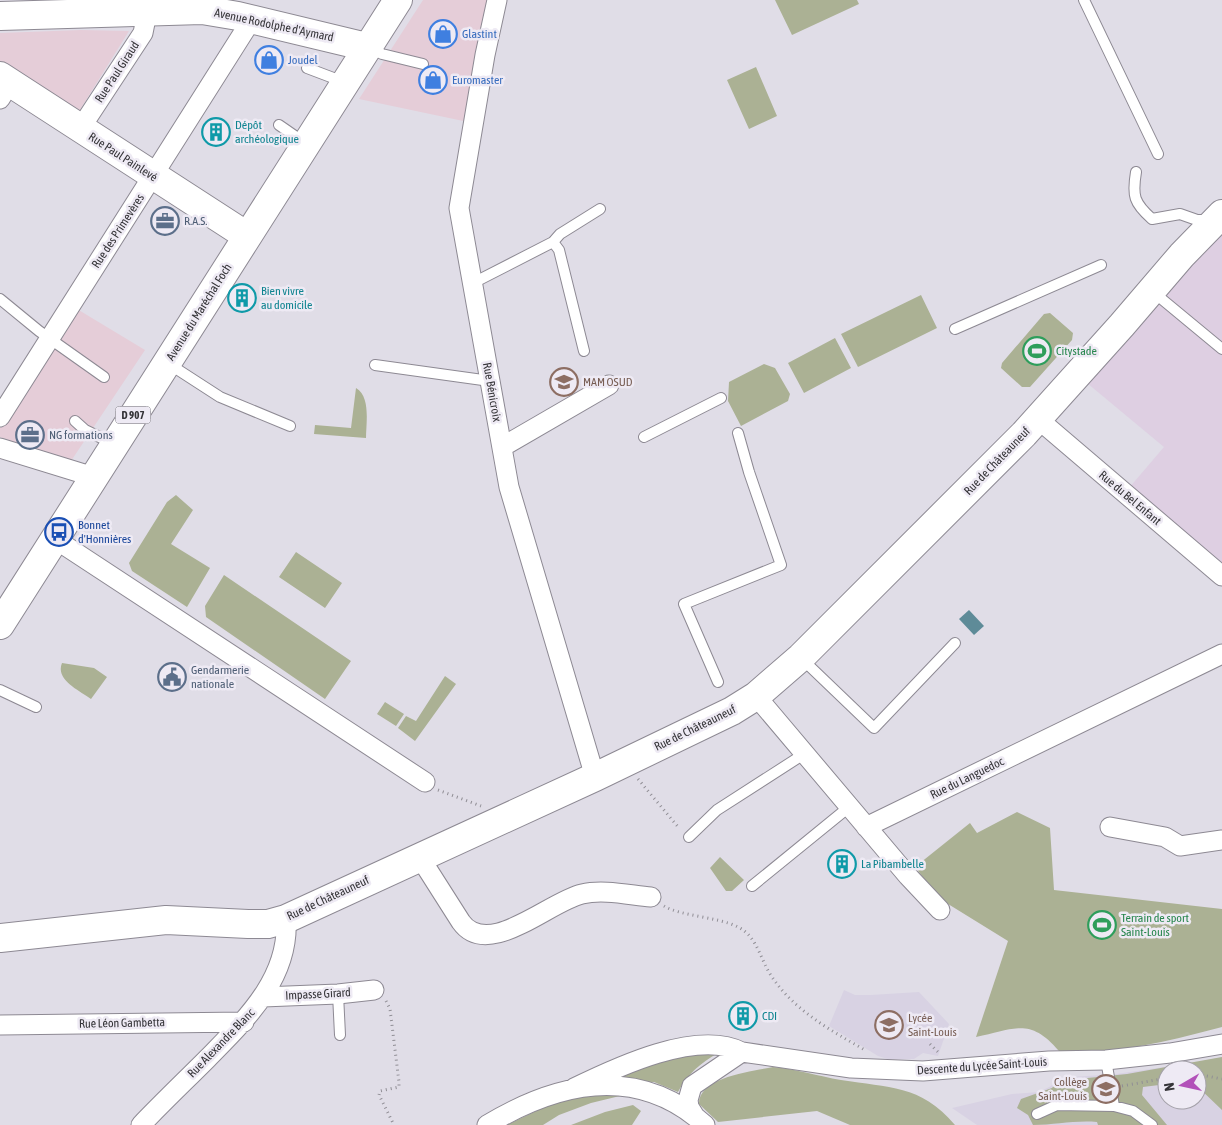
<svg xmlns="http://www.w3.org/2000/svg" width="1222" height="1125" font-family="'Asap Condensed',sans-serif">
<rect width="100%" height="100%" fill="#e0dde7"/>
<path fill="#e5cdd8" d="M423 0H493L468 122 359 99Z
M81 30 129 31 78 113 0 63V33Z
M77 309 145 350 71 461 0 437V428Z"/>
<path fill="#decfe2" d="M1222 230V563L1129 488 1164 447 1087 383Z"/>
<path fill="#d8d2e3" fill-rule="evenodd" d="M844 990 855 995H871L919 992 949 1024 938 1056 923 1053 914 1059H888L878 1056 829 1026Z
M1222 1057V1125H977L952 1108 1012 1094 1039 1092 1051 1086 1057 1078 1116 1074 1198 1062ZM1167 1070H1197V1100H1167Z"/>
<path fill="#abb194" d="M775 0H857L859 4 792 35Z
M756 67 777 116 749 129 727 80Z
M921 295 937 328 858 367 841 334Z
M1050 313 1073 333 1072 340 1030 387H1022L1001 368 1002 363 1044 314Z
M835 338 851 368 804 393 788 363Z
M764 364 775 368 790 394 788 401 741 426 728 401 729 382Z
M356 388C371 397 366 423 366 438L314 434 315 425 351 428Z
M176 495 193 510 171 544 210 568 187 607 132 571 129 563 167 502Z
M296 552 342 583 325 608 279 577Z
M224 575 351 661 325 699 206 617 205 606Z
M62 663 94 668 107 677 91 699C79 690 55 680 62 663Z
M445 676 456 684 415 741 398 728 406 716 416 721Z
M385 702 404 714 396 726 377 714Z
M1017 812 1050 828 1054 890 1222 909V1027C1170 1041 1113 1055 1059 1051 1030 1017 1015 1029 976 1037L1008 941 940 899 915 867 970 823 977 833Z
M720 857 744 880 732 891H726L710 868Z
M718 1053C701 1063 687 1074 678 1092L654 1082 610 1081 663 1056Z
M1222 1057V1110L1197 1086V1070H1167V1084L1143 1087 1142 1095 1167 1125H1098L1097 1122C1075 1120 1055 1125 1033 1125L1028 1115 1017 1108 1021 1099 1052 1088 1058 1081 1127 1074Z
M773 1067C796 1069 818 1076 841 1080 889 1088 920 1084 955 1125H850L817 1111 718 1122 699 1104C698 1077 753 1071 773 1067Z
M628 1094 591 1103 559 1115 543 1125H507L565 1097Z
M633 1105 641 1111 632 1125H571L605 1112Z"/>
<path fill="#5e8b98" d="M969 610 984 626 974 635 959 619Z"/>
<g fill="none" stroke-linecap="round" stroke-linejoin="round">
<defs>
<path id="lane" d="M1084 0 1158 154
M368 47 382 54 423 64
M307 68 344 82
M279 125 305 143
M1136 172C1132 196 1134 203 1152 219L1180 214 1197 220H1209
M553 242 559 250 584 351
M473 283 553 242 560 234 600 209
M1152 291 1222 349
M0 299 39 331 104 377
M955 329 1101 265
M169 364 220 397 290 426
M375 365 490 381
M75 421 85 430 114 444
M644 437 721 398
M801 658 874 728 955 643
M718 682 684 604 781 565 749 472 738 433
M0 690 36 707
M689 837 717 810 804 754
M752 886 849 807
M338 994 340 1035
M1114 1106 1133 1111 1152 1125
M1037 1114 1057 1105 1114 1106 1106 1060"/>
<path id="street" d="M497 0 485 55 459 208 509 487 595 777
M0 99 10 83
M80 129 143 33 147 13
M0 417 252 19
M1038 419 1222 576
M502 447 609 385
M0 448 94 477
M55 539 425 782
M756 696 908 876 940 910
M866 827 1222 654
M1110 827 1165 837 1180 846 1222 840
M419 856 461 922C488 960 550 901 582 894 603 889 629 895 651 897
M263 997 338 994 374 990
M0 1025 244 1022
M574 1088C617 1067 697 1029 742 1052L851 1068 923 1071 1049 1061 1106 1060 1170 1053 1222 1044
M694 1115 689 1107 688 1100 692 1086 742 1052
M141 1125C162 1103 184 1082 206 1060 244 1021 290 979 286 919
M487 1125C558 1082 638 1064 705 1125"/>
<path id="secondary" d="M0 16 202 10 238 16 367 47
M0 76 247 236
M0 938 166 920 248 924H268L286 919 595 777 732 711 756 696 801 657 1024 434 1122 325 1182 255 1222 214"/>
<path id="primary" d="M0 625 398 0"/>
</defs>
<use href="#lane" stroke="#8d8993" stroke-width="12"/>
<use href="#street" stroke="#8d8993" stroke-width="21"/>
<use href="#secondary" stroke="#8d8993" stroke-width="30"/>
<use href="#primary" stroke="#8d8993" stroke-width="30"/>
<path stroke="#908e95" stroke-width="3" stroke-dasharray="1 4" stroke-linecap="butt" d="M638 779 679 828
M438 790 481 806
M664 906C680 916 719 917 738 927 758 937 760 960 772 977 795 1011 830 1030 865 1050
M386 1001 390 1009 399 1082V1087L380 1091 379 1095 394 1125
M930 1044 939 1053
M1197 1074 1222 1079
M1122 1086 1167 1078"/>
<use href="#lane" stroke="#fff" stroke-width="10"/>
<use href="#street" stroke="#fff" stroke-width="19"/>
<use href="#secondary" stroke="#fff" stroke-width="28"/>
<use href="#primary" stroke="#fff" stroke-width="28"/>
</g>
<defs>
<symbol id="shop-ring" viewBox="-11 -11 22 22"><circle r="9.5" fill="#eeeaf4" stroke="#3f7fe0" stroke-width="1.5"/><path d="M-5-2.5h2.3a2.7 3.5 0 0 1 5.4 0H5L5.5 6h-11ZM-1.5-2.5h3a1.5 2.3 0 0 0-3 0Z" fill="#3f7fe0"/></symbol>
<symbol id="building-ring" viewBox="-11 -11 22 22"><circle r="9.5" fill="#eeeaf4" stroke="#0f9aa8" stroke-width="1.5"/><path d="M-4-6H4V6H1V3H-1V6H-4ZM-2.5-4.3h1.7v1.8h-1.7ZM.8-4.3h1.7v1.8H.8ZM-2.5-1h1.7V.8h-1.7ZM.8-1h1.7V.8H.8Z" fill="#0f9aa8"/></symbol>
<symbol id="office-ring" viewBox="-11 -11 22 22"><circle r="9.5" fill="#eeeaf4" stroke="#5c6f8a" stroke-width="1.5"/><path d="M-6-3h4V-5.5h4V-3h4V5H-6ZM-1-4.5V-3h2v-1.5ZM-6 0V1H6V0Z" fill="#5c6f8a"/></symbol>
<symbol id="stadium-ring" viewBox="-11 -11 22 22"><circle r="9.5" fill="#eeeaf4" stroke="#2e9e5b" stroke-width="1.5"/><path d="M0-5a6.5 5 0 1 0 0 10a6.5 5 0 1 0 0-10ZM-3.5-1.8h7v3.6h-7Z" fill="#2e9e5b"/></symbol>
<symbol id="school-ring" viewBox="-11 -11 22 22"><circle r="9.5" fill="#eeeaf4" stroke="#8d6e63" stroke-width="1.5"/><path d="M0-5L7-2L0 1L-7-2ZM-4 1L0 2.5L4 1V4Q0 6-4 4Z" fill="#8d6e63"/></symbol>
<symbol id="bus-ring" viewBox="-11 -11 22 22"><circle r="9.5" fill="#eeeaf4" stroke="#1a4fb4" stroke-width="1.5"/><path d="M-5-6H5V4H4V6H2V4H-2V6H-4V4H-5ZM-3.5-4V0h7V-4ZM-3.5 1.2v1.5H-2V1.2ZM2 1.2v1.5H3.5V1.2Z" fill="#1a4fb4"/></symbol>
<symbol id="civic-ring" viewBox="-11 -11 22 22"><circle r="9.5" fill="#eeeaf4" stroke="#5c6f8a" stroke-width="1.5"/><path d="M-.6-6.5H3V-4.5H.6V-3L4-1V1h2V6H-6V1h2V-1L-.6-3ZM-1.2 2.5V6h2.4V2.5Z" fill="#5c6f8a"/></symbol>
</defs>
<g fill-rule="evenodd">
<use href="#shop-ring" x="427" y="18" width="32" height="32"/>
<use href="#shop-ring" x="253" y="44" width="32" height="32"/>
<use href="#shop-ring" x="417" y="64" width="32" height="32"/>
<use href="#building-ring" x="200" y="116" width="32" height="32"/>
<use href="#office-ring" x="149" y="205" width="32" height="32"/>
<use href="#building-ring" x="226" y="282" width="32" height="32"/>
<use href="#stadium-ring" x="1021" y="335" width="32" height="32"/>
<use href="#school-ring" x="548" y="366" width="32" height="32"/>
<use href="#office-ring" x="14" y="419" width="32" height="32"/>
<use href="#bus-ring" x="43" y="516" width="32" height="32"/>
<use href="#civic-ring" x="156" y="661" width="32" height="32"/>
<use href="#building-ring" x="826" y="848" width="32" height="32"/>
<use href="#stadium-ring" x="1086" y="909" width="32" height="32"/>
<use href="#building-ring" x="727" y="1000" width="32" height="32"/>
<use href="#school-ring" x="873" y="1009" width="32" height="32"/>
<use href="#school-ring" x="1090" y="1073" width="32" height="32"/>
</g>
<g text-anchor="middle" stroke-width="5" stroke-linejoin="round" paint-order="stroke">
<rect fill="#eeeaf4" stroke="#6c6b70" stroke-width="1" x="115.5" y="406.5" width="35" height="17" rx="4"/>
<g font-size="11" font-weight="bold" fill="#353438">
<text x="133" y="419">D 907</text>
</g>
<g font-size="12" fill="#353438" stroke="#eeeaf4">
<text transform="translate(274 25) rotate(12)" y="4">Avenue Rodolphe d'Aymard</text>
<text transform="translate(117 72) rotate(-57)" y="4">Rue Paul Giraud</text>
<text transform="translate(123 157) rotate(33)" y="4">Rue Paul Painlevé</text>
<text transform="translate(118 231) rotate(-57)" y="4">Rue des Primevères</text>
<text transform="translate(199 312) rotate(-58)" y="4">Avenue du Maréchal Foch</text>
<text transform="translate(492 392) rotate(80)" y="4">Rue Bénicroix</text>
<text transform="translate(997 461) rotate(-46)" y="4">Rue de Châteauneuf</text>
<text transform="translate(1130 498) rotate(40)" y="4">Rue du Bel Enfant</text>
<text transform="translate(695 728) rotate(-26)" y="4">Rue de Châteauneuf</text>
<text transform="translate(967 778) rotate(-26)" y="4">Rue du Languedoc</text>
<text transform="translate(328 898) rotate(-25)" y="4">Rue de Châteauneuf</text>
<text transform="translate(318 994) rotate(-3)" y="4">Impasse Girard</text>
<text transform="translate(122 1023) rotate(-1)" y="4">Rue Léon Gambetta</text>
<text transform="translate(221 1043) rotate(-46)" y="4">Rue Alexandre Blanc</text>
<text transform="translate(982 1066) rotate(-4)" y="4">Descente du Lycée Saint-Louis</text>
</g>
<g font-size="12" fill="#366cbe" stroke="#eeeaf4" text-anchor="start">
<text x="462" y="38">Glastint</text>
<text x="288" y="64">Joudel</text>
<text x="452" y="84">Euromaster</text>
</g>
<g font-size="12" fill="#0d838f" stroke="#eeeaf4" text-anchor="start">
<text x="235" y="129">Dépôt<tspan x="235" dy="14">archéologique</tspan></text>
<text x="261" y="295">Bien vivre<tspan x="261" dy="14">au domicile</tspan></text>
<text x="861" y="868">La Pibambelle</text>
<text x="762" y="1020">CDI</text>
</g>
<g font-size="12" fill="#4e5e75" stroke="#eeeaf4" text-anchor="start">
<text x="184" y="225">R.A.S.</text>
<text x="49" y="439">NG formations</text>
<text x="191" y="674">Gendarmerie<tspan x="191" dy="14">nationale</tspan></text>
</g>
<g font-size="12" fill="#27864d" stroke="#eeeaf4" text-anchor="start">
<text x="1056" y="355">Citystade</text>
<text x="1121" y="922">Terrain de sport<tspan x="1121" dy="14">Saint-Louis</tspan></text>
</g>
<g font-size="12" fill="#785e54" stroke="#eeeaf4" text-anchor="start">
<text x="583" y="386">MAM OSUD</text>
<text x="908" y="1022">Lycée<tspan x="908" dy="14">Saint-Louis</tspan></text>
<text x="1087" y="1086" text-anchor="end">Collège<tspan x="1087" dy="14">Saint-Louis</tspan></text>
</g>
<g font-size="12" fill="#164399" stroke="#eeeaf4" text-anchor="start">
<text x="78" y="529">Bonnet<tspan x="78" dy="14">d'Honnières</tspan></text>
</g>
</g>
<g transform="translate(1182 1085) rotate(261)"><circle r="24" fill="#eeeaf4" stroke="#a4a1a9"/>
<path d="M0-4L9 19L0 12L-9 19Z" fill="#b251b9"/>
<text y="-8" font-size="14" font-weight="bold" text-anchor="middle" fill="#353438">N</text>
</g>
</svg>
